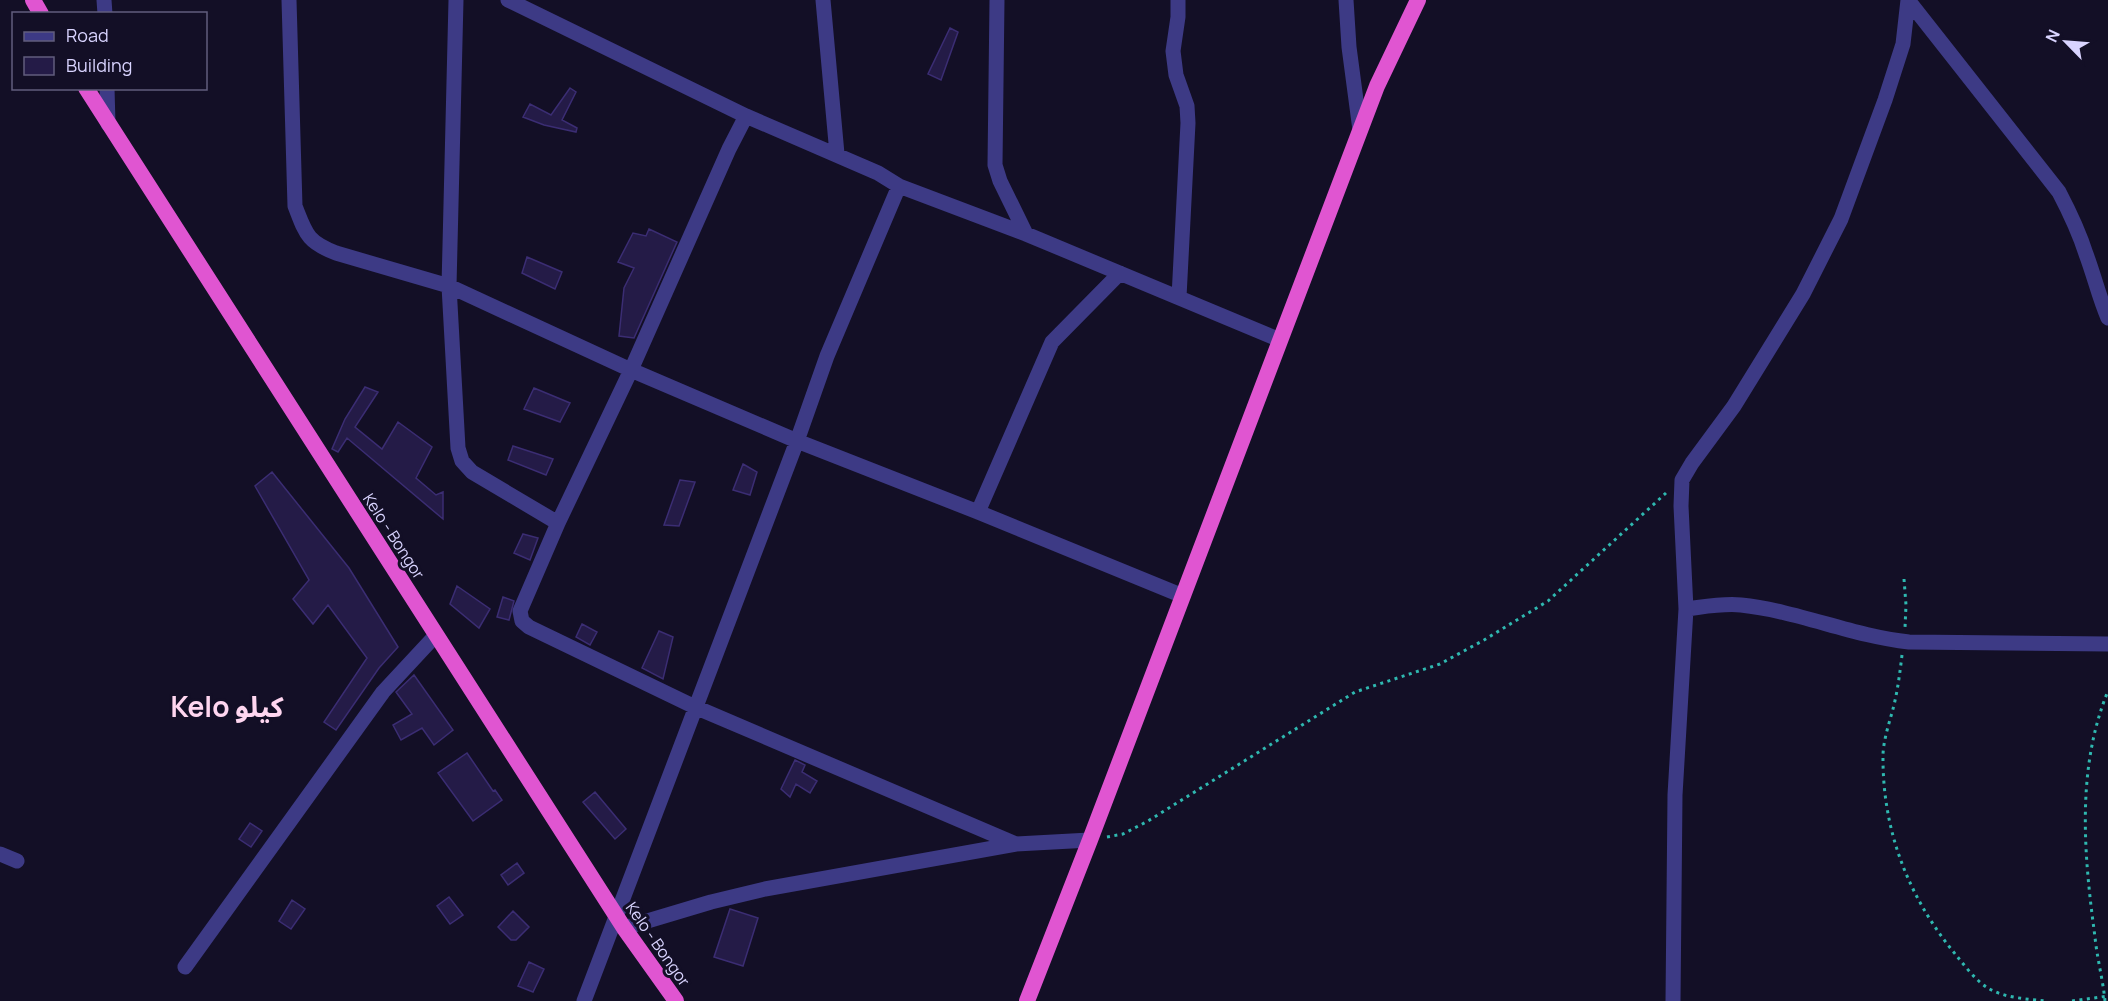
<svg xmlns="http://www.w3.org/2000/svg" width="2108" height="1001" font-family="Manrope,'Noto Sans Arabic',sans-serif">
<rect width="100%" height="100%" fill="#130f26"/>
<path fill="#241b47" stroke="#3b2d73" stroke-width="1.5" d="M950 28 958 32 941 80 928 74Z
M570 88 576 92 562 120 577 128 576 132 544 125 523 117 530 104 551 115Z
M649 229 677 242 634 338 619 336 624 288 634 268 618 262 633 233 646 236Z
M527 257 562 272 555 289 522 273Z
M365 387 378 392 355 427 382 449 398 422 432 447 416 478 436 495 443 492V519L347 438 338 452 332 449 345 419Z
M534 388 570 403 560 422 524 409Z
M513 446 553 459 546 475 508 460Z
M743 464 757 472 750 495 733 490Z
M272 472 349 568 398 647 379 668 336 730 324 722 367 658 328 605 313 624 293 599 309 580 255 486Z
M680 480 695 482 679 526 664 525Z
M523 534 538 538 530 560 514 553Z
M457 586 490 609 479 628 450 604Z
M503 597 514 601 509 620 497 617Z
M582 624 597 632 590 645 576 637Z
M659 631 673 637 663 679 642 668Z
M414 675 453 730 434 745 422 728 401 740 393 725 412 714 396 692Z
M467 753 493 791 495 790 502 800 473 821 438 773Z
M795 760 805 765 802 772 817 781 810 793 796 784 790 797 781 789Z
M595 792 626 829 615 839 583 802Z
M250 823 262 831 251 847 239 839Z
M517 863 524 873 508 885 501 875Z
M449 897 463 915 450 924 437 906Z
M292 900 305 909 291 929 279 921Z
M730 909 758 918 743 966 714 957Z
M513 911 529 927 516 940H511L498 927Z
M529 962 544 969 533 992 518 986Z"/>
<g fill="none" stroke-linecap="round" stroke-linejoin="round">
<path stroke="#2fb8b0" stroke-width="3" stroke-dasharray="3 4.5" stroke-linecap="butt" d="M1904 579 1906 605 1905 628
M1902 655C1900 672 1898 688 1894 705 1890 721 1884 737 1883 754 1882 830 1908 897 1956 955 1965 966 1976 981 1988 988 2004 998 2027 999 2046 1001
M1107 837 1123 834 1148 821 1355 692 1440 664 1484 640 1548 601 1666 493
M2072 1001 2108 996
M2105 1001C2103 980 2097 958 2095 937 2084 856 2076 769 2108 691"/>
<path stroke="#3d3a85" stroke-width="15" d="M104 0 105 14
M289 0 295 206C306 234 307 242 336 253L449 286 631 370 797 441 978 512 1183 596
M456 0 449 286 458 448 462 461 472 472 558 523
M508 0 746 116 878 173 899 186 1026 234 1280 340
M823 0 837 154
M997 0 995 165 1000 181 1026 234
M1178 0V17L1173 51 1176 75 1187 106 1188 123 1179 297
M1346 0 1349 47 1360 130
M1908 0 2059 192C2070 213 2079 232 2086 254 2094 275 2099 297 2108 318
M107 88 108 124
M746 116 729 149 631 370 558 523 520 611 522 621 529 627 695 707 1016 844
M978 512 1052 342 1120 273
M1686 609C1703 607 1723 603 1741 605 1798 611 1852 636 1909 642L2108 644
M0 854 17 861
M624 928 711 902 765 889 1016 844 1090 840
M185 967 383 692 436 635
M584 1001 797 441 827 356 899 186
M1673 1001 1675 795 1686 609 1681 506 1682 480 1692 463 1734 406 1803 294 1841 219 1885 100 1903 44 1908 0"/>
<path stroke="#e055d1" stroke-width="16" d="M33 0 41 14
M86 88 624 928 676 1001
M1027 1001 1090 840 1377 86 1418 0"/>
</g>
<g text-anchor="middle" stroke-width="6" stroke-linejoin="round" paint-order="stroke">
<g font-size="16" fill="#d9d4ff" stroke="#130f26">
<text transform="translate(394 536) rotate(57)" y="6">Kelo - Bongor</text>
<text transform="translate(658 944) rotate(55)" y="6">Kelo - Bongor</text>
</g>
<g font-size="28" font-weight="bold" fill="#ffd6f0" stroke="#130f26">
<text x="227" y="717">Kelo كيلو</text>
</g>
</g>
<rect x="12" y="12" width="195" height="78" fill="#130f26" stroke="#625e7d" stroke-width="1.5"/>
<rect x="24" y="32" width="30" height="9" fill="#3d3a85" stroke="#625e7d" stroke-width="1.5"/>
<text x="66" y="42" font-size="18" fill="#d9d4ff">Road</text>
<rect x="24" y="57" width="30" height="18" fill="#241b47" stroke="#625e7d" stroke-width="1.5"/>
<text x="66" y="72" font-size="18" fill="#d9d4ff">Building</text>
<g transform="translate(2066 42) rotate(295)" stroke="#130f26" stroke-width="4.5" paint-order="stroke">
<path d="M0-4.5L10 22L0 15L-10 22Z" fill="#d9d4ff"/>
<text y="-9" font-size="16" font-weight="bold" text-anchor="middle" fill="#d9d4ff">N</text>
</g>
</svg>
